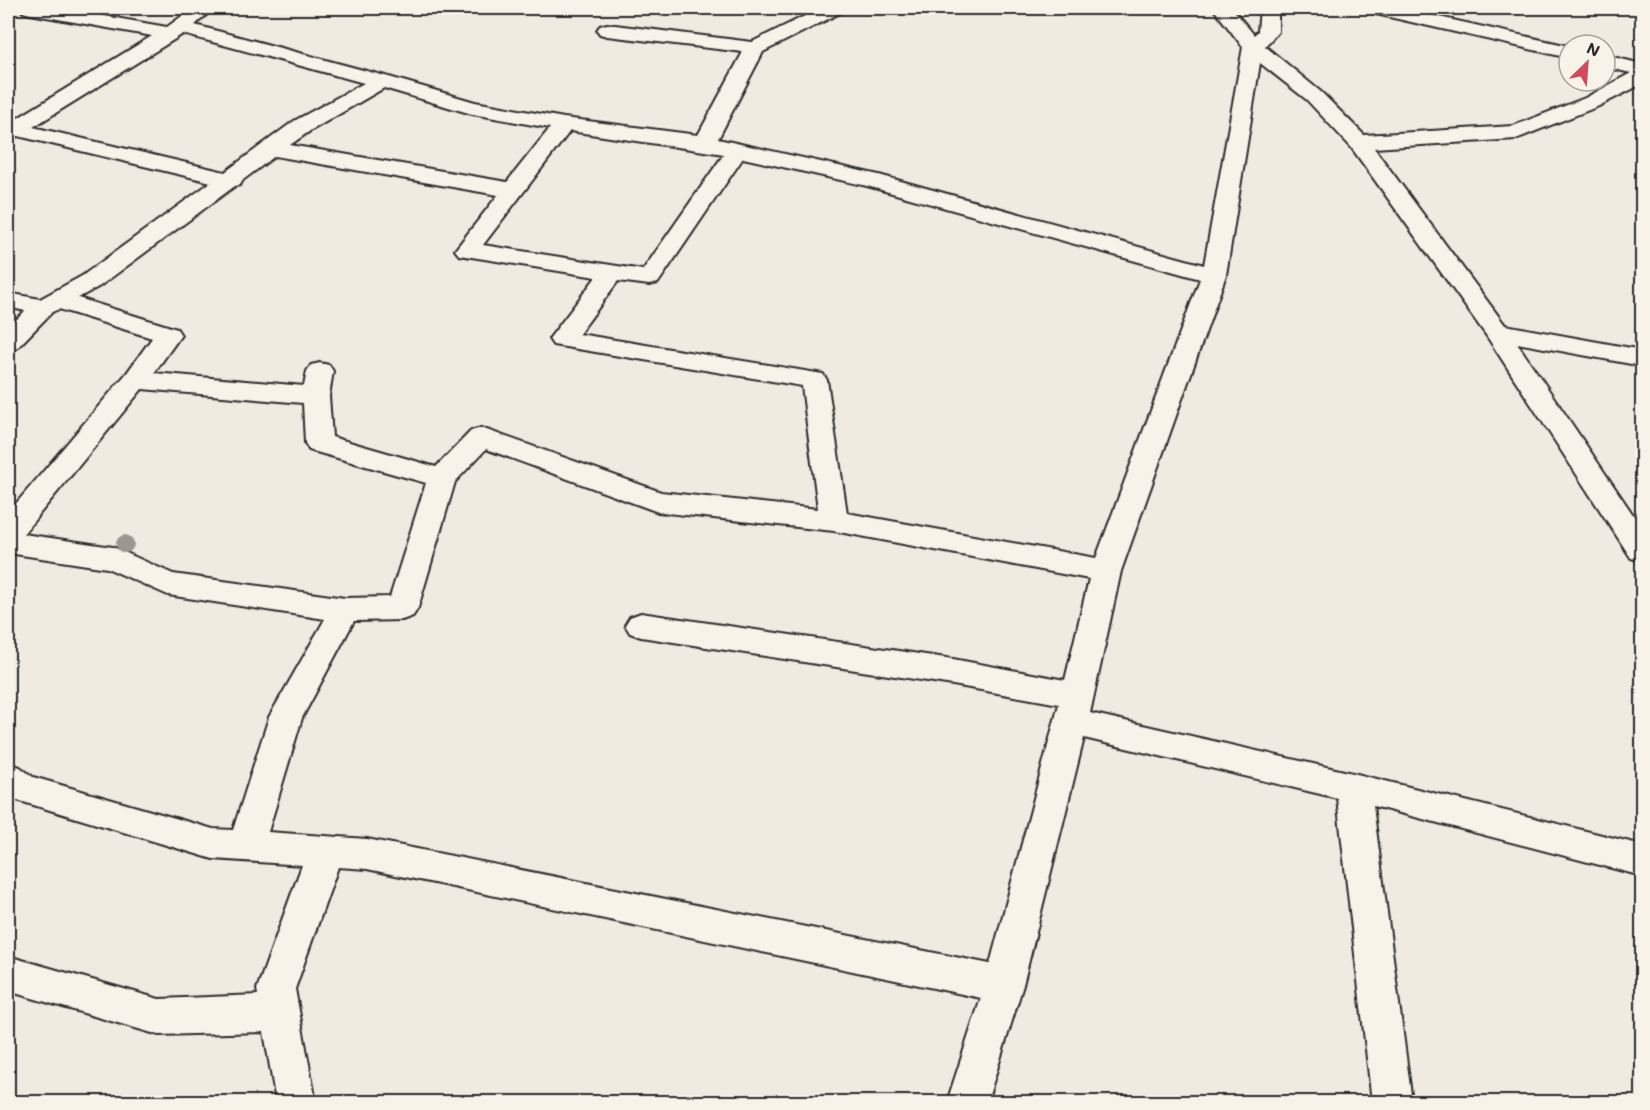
<svg xmlns="http://www.w3.org/2000/svg" width="1650" height="1110" font-family="Mali,sans-serif">
<rect width="100%" height="100%" fill="#efebe0"/>
<filter id="ink" filterUnits="userSpaceOnUse"><feTurbulence type="fractalNoise" baseFrequency=".0167" numOctaves="2"/><feDisplacementMap in="SourceGraphic" scale="12" xChannelSelector="R" yChannelSelector="G"/><feConvolveMatrix kernelMatrix="1 2 1 2 8 2 1 2 1" color-interpolation-filters="sRGB"/></filter>
<g filter="url(#ink)">
<g fill="none" stroke-linecap="round" stroke-linejoin="round">
<defs>
<path id="street" d="M20 8H59L167 27 193 8H214L195 25 389 77 475 102 564 118 698 135 743 52 607 36 600 34 597 30 600 26 607 24 752 42 821 8H844L842 12 763 52 718 139 879 175 1204 265 1243 47 1213 8H1232L1254 35 1258 31 1260 8H1278V32L1265 46 1321 92 1364 135 1513 126 1585 98 1631 73 1605 67V55L1642 64V84L1599 106 1516 139 1374 148 1505 325 1642 350V366L1517 343 1642 528V561L1631 558 1486 335 1351 147 1307 100 1260 63 1226 275 1121 571 1090 713 1353 773 1642 845V876L1373 806 1412 1102H1372L1337 798 1084 738 1023 985 987 1102H947L981 998 367 869 338 867 295 989 316 1102H276L264 1032 159 1035 8 991V956L159 999 258 995 257 989 302 865 213 859 10 798 8 796V763L20 767 33 777 213 829 233 830 269 717 325 619 168 595 107 568 8 553V513L126 374 152 338 59 309 52 312 17 348 8 350V328L25 311 8 307V293L40 299 82 276 211 182 18 136 8 139V124L152 36 30 14 23 12ZM183 34 364 83 294 121 225 172 33 127ZM384 88 472 114 550 128 507 182 290 145 310 131ZM570 131 724 154 643 270 483 245ZM275 156 498 195 455 250 459 255 596 277 549 339 553 345 802 386 818 509 661 492 481 428 471 431 436 467 332 437 329 396 333 371 329 365 320 363 311 365 307 371 304 386 154 373 181 335 177 329 78 298 100 286 235 186 240 185 243 180ZM743 158 867 186 1200 279 1096 558 847 513 827 380 823 374 579 334 618 281 649 285 658 283ZM142 389 303 403 305 443 309 450 426 483 390 597 345 598 173 574 113 547 23 534ZM486 449 658 512 834 531 1089 579 1065 680 953 659 641 613 630 617 625 625 630 633 641 637 953 685 1059 704 990 964 367 839 268 832 302 718 354 621 402 620 413 616 418 608 455 482Z
M1366 8H1399L1569 46V58L1376 14 1369 12Z"/>
</defs>
<use href="#street" stroke="#2b2b2b" stroke-width="4"/>
<use href="#street" fill="#f7f3e8" fill-rule="evenodd"/>
</g>
<circle fill="#9a9791" cx="125" cy="544" r="9"/>
</g>
<rect width="1650" height="1110" fill="none" stroke="#f7f3e8" stroke-width="30"/>
<rect x="15" y="15" width="1620" height="1080" fill="none" stroke="#2b2b2b" stroke-width="2" filter="url(#ink)"/>
<g transform="translate(1587 63) rotate(25)"><circle r="28" fill="#f7f3e8" stroke="#a5a39c" stroke-width="1.5"/>
<path d="M0-4.5L10 22L0 15L-10 22Z" fill="#d1495b"/>
<text y="-9" font-size="16" font-weight="bold" text-anchor="middle" fill="#2b2b2b">N</text>
</g>
</svg>
